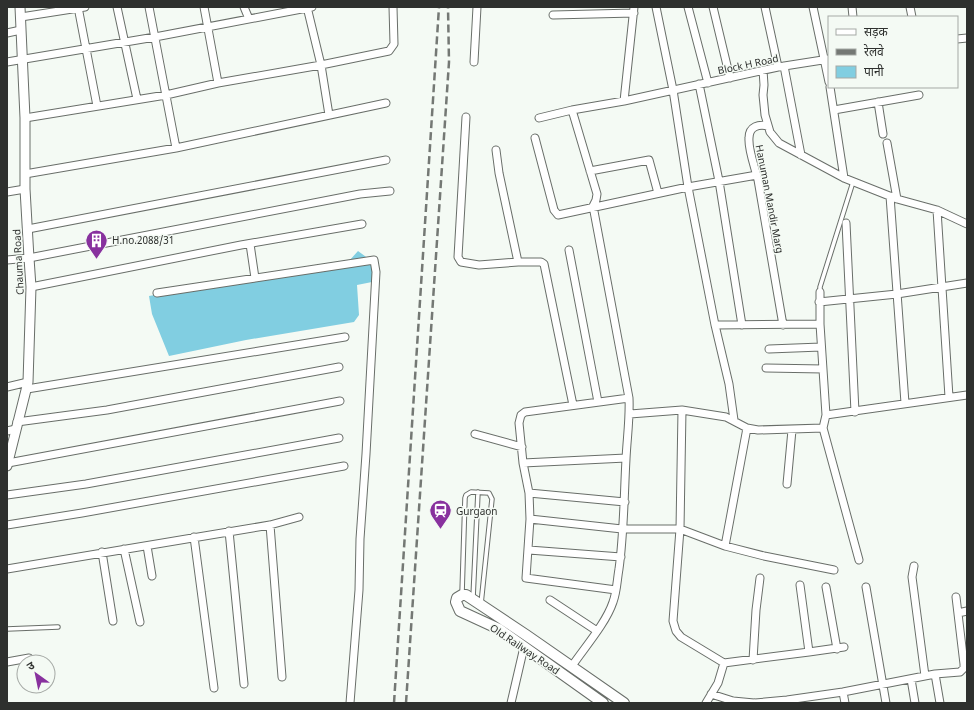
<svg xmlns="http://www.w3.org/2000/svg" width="974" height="710" font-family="Georgia,'Noto Sans Devanagari',serif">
<rect width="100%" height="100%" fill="#f4faf4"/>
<path fill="#81cee1" d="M358 251 373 262 372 282 357 285 359 315 354 322 246 340 169 356 152 314 149 296 349 261Z"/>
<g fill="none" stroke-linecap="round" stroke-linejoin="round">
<defs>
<path id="service" d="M820 292V287L853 182
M462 594 465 498 466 495 471 492 489 493 492 499 481 604
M473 598 478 492
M7 629 58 627"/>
<path id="minor" d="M78 7 97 106
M117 7 137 99
M149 7 176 148
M204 7 218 83
M244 7 249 19
M307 7 321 65 329 115
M656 7 673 90 688 187 715 325 729 384 734 420
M688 7 708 83
M713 7 730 78
M765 7 778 67
M813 7 829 82
M852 7 853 17
M910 7 912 17
M553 15 634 13
M21 17 85 7
M7 33 21 30
M957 39 967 38
M7 62 155 37 312 7
M474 62 477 7
M784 66 801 155
M763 70 764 85 763 95 765 115 770 132 779 143 844 178 897 199 937 210 967 224
M699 84 719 181 742 325
M830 87 844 178
M624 101 634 7
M878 102 883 134
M572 110 597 194 596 200 593 206 629 398C630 418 627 438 626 459 624 495 624 532 619 569 617 580 617 591 613 602 606 623 585 647 572 666
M834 110 919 95
M466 117 458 257 461 262 479 265 518 262H541L544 264 573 405
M25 118 166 95 218 83 321 65 389 51 394 44 393 7
M539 118 572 110 624 101 778 67 829 59
M768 126C759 124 749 126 749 138 748 150 755 167 758 180 766 228 775 276 783 325
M535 138 554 210 558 215 688 187 757 175
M887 143 897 199
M496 150 499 173 518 262
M590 171 649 160 658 193
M25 174 176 148 386 103
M7 192 25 189
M890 196 905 403
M937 210 949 397
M846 223 855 412
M28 229 386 160
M250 244 255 278
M569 250 598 402
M7 260 29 258 360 194 390 191
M31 287 241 245 362 224
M820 292V324L826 415 823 428 859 560
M157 293 374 260 376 272 366 454 360 539 359 590 350 703
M819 302 897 294 967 283
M715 325 820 324
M769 349 821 347
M766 368 823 369
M7 387 28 382
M27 389 345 337
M682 410 680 529 673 621 676 631 681 637 724 663 809 652
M630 414 682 410 726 417 747 428 758 430 823 428
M826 415 967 395
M17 422 107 410 339 367
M7 431 16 429
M475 434 522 447
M8 463 340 401
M523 463 626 458
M787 484 792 430
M529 493 625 502
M7 495 86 484 339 438
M530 519 622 529H680L725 546 764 556 834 570
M7 525 82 513 344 466
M270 525 282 677
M229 531 244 684
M194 537 214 688
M147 546 152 576
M725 546 747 428
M124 549 140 622
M529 550 621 557
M102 552 113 621
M914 566 912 577 925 676
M7 569 270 525 299 517
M800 585 809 652 844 647
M826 587 837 649
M866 587 886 703
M616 590 526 578 530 519 529 493 523 463 519 423 521 415 525 412 629 398
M550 600 597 631
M958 613 967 611
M753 660 756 610 760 578
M7 662 29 658
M935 674 940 703
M911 679 915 703
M843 692 845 703
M711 694 733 701 754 703
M511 703 524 647
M706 703 718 683 724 663
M755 703 787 700 843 692 935 674 960 672 964 668V664L956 597"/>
<path id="tertiary" d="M7 466 28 382 31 287 29 258 25 189V118L20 7"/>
<path id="secondary" d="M603 703 499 629 460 611 456 602 457 598 462 595H466L526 635 624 703"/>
</defs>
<use href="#service" stroke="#696e69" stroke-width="5.5"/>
<use href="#minor" stroke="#696e69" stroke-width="9"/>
<use href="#tertiary" stroke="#696e69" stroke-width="11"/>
<use href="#secondary" stroke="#696e69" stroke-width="12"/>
<use href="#service" stroke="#fff" stroke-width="3.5"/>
<use href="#minor" stroke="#fff" stroke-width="7"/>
<use href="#tertiary" stroke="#fff" stroke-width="9"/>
<use href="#secondary" stroke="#fff" stroke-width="10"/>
<path stroke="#747874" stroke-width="2.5" stroke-dasharray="8 4" stroke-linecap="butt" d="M394 703 439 7
M406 703 449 62 448 7"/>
</g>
<defs>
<symbol id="building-pin" viewBox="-11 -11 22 30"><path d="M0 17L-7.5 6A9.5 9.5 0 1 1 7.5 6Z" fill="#88319e" stroke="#f4faf4"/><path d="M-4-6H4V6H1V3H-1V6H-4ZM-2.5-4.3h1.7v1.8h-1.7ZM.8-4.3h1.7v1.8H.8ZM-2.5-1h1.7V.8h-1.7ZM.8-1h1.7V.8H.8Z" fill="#fff"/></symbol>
<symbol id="station-pin" viewBox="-11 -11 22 30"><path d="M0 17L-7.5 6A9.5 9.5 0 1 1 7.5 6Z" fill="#88319e" stroke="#f4faf4"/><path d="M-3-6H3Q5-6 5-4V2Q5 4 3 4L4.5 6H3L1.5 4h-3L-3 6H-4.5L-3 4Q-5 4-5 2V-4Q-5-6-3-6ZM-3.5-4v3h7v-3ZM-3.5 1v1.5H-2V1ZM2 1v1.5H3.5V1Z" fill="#fff"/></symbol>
</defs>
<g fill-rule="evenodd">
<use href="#building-pin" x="84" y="228" width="25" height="34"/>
<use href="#station-pin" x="428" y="498" width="25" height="34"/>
</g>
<g text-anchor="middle" stroke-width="3" stroke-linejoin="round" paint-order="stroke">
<g font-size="10" fill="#2e302e" stroke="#f4faf4">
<text transform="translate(748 64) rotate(-12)" y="4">Block H Road</text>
<text transform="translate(770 199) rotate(79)" y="4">Hanuman Mandir Marg</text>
<text transform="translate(18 262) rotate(-93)" y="4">Chauma Road</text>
<text transform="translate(525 649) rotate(34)" y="4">Old Railway Road</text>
</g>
<g font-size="10" fill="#2e302e" stroke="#f4faf4" text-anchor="start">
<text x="112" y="244">H.no.2088/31</text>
<text x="456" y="515">Gurgaon</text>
</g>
</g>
<rect width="974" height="710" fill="none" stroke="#2e302e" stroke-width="16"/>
<rect x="828" y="16" width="130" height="72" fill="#f4faf4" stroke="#a5a9a5"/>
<rect x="836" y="29" width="20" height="6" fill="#ffffff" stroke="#a5a9a5"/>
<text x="864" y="36" font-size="12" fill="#2e302e">सड़क</text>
<rect x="836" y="49" width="20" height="6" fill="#747874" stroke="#a5a9a5"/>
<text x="864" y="56" font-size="12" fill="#2e302e">रेलवे</text>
<rect x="836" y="66" width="20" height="12" fill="#81cee1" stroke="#a5a9a5"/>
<text x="864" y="76" font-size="12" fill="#2e302e">पानी</text>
<g transform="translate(36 674) rotate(327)"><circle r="19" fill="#f4faf4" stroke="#a5a9a5"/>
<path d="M0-3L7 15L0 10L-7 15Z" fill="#88319e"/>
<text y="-6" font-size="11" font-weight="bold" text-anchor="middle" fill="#2e302e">उ</text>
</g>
</svg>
